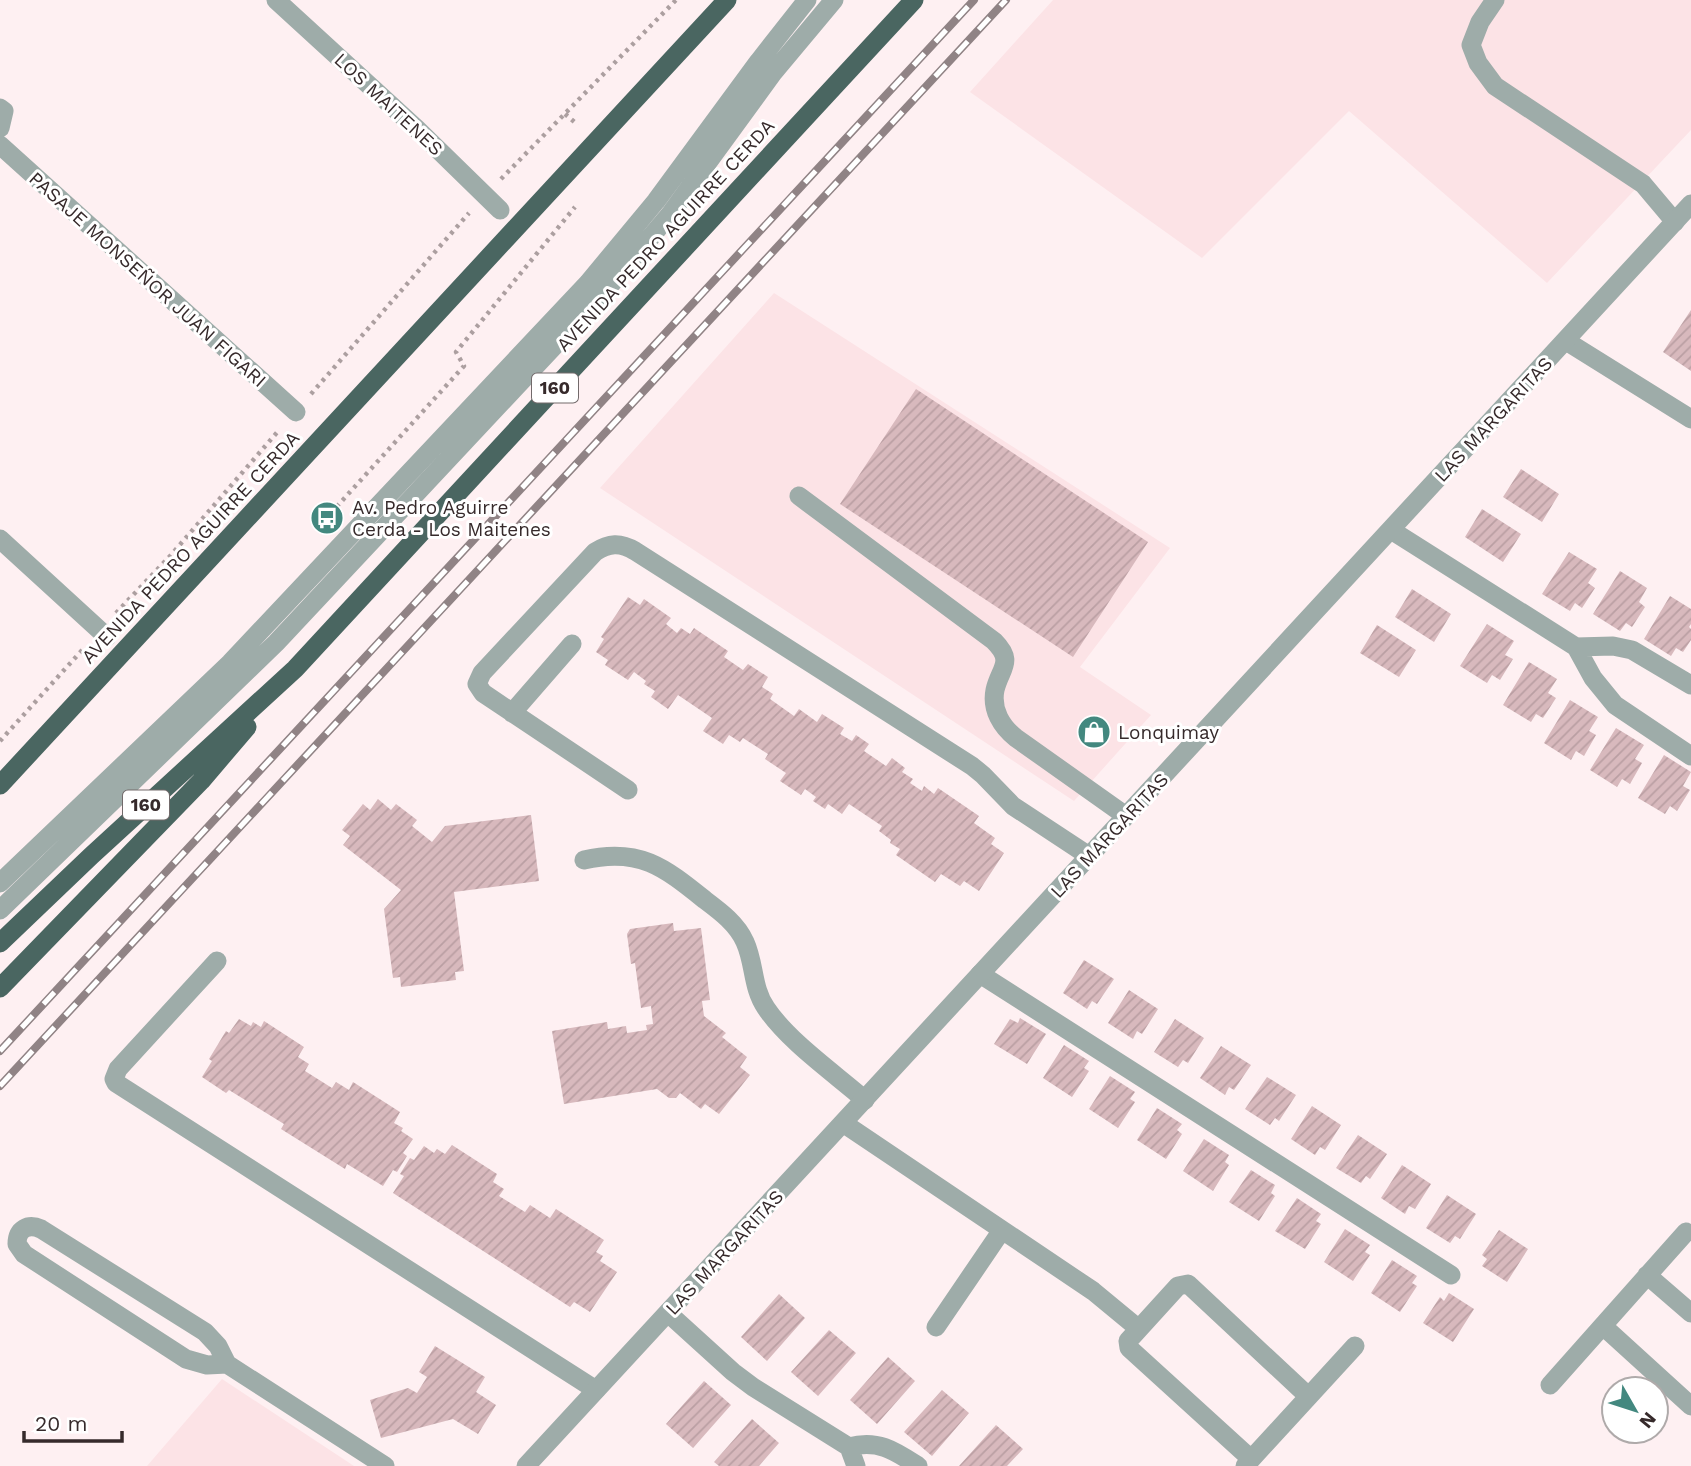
<svg xmlns="http://www.w3.org/2000/svg" width="1691" height="1466" font-family="'Work Sans',sans-serif">
<defs>
<pattern id="building-hatch" width="6" height="6" patternUnits="userSpaceOnUse" patternTransform="scale(1.75)"><rect width="6" height="6" fill="#d8b9bd"/><path d="M-1 1l2-2M0 6l6-6M5 7l2-2" fill="none" stroke="#ba9fa3"/></pattern>
</defs>
<rect width="100%" height="100%" fill="#fef0f2"/>
<path fill="#fce3e6" d="M1053 0H1691V130L1547 283 1349 111 1202 258 970 92Z
M774 293 1170 548 1080 667 1151 715 1074 801 600 488Z
M222 1379 354 1466H147Z"/>
<path fill="url(#building-hatch)" d="M1691 310V371L1663 352Z
M916 389 1148 542 1073 657 840 504Z
M1521 469 1559 494 1542 522 1503 497Z
M1482 509 1521 534 1503 562 1465 537Z
M1569 552 1597 569 1588 583 1595 588 1582 608 1575 603 1570 611 1542 594Z
M1620 571 1647 588 1639 602 1645 607 1632 627 1626 623 1620 631 1593 614Z
M1412 589 1451 614 1434 642 1395 617Z
M1670 596 1691 609V624L1689 627 1691 629V640L1683 652 1676 648 1671 656 1644 639Z
M628 597 640 605 644 599 671 618 666 624 677 633 681 628 690 634 694 628 728 651 724 657 743 670 748 664 768 677 762 687 773 694 770 699 794 716 799 709 817 722 822 714 844 728 840 734 852 741 856 735 869 744 864 751 886 766 892 758 905 768 902 772 913 779 910 783 922 791 924 786 934 794 938 788 979 816 974 823 995 838 991 844 1004 853 979 891 964 881 960 886 941 874 935 882 896 855 900 849 890 843 891 840 879 831 882 826 849 804 842 814 828 804 825 809 813 801 816 797 805 789 801 795 780 781 786 773 765 759 768 754 743 738 740 742 729 735 723 744 703 731 712 718 678 695 668 709 651 697 655 691 644 684 646 681 634 672 628 680 605 665 608 660 596 652 604 639 601 637Z
M1487 624 1514 641 1505 655 1513 659 1500 680 1492 675 1487 683 1460 666Z
M1377 625 1416 650 1399 677 1360 653Z
M1529 662 1557 679 1548 693 1556 698 1543 718 1536 714 1531 722 1503 705Z
M1570 700 1598 717 1589 731 1596 735 1584 756 1576 751 1571 760 1544 743Z
M1616 728 1644 745 1635 759 1642 763 1630 784 1622 779 1617 787 1590 770Z
M1664 755 1691 772 1683 786 1690 790 1677 811 1670 806 1665 814 1638 798Z
M378 799 391 810 396 804 417 820 412 826 432 842 445 826 531 815 539 881 454 892 464 971 455 972 456 980 401 987 400 977 393 978 384 909 401 890 343 845 350 836 342 830 363 804 370 810Z
M673 923 674 931 701 928 710 1000 702 1001 704 1016 726 1033 722 1037 747 1057 740 1067 750 1075 719 1114 705 1104 701 1109 680 1093 676 1098H669L657 1089 564 1104 552 1031 607 1022 608 1029 626 1026 627 1033 647 1030 646 1025 653 1024 651 1006 641 1008 635 963 631 964 627 934 630 929Z
M1084 960 1114 979 1097 1004 1092 1001 1087 1009 1063 993Z
M1129 990 1158 1009 1142 1034 1137 1031 1133 1039 1108 1023Z
M1020 1018 1046 1034 1027 1064 994 1044 1010 1019 1018 1023Z
M239 1019 251 1026 253 1022 261 1027 264 1021 304 1047 298 1057 309 1064 305 1071 332 1088 336 1082 349 1090 353 1082 400 1112 394 1123 403 1128 401 1131 413 1139 403 1153 407 1156 397 1172 393 1170 383 1186 347 1164 345 1169 281 1129 284 1124 229 1090 226 1093 202 1077 212 1061 209 1059 226 1031 229 1033Z
M1175 1019 1204 1038 1188 1063 1183 1060 1178 1067 1154 1052Z
M1064 1045 1089 1061 1084 1068 1089 1071 1072 1097 1043 1078Z
M1221 1046 1251 1065 1234 1090 1229 1087 1225 1095 1200 1078Z
M1110 1076 1135 1092 1130 1099 1135 1102 1118 1128 1089 1109Z
M1267 1077 1296 1095 1279 1121 1275 1118 1270 1125 1245 1109Z
M1312 1106 1341 1125 1325 1150 1320 1147 1315 1155 1291 1139Z
M1157 1108 1182 1124 1177 1130 1182 1134 1166 1159 1137 1140Z
M1358 1135 1387 1154 1370 1179 1366 1176 1361 1183 1336 1168Z
M1204 1139 1229 1155 1225 1162 1229 1165 1213 1191 1183 1171Z
M452 1145 497 1174 493 1182 504 1189 499 1196 525 1212 530 1205 550 1218 556 1209 604 1240 596 1252 603 1256 600 1261 617 1272 590 1312 574 1302 570 1307 393 1193 404 1176 400 1174 410 1158 414 1160 424 1146 434 1153 437 1149 445 1154Z
M1402 1165 1431 1184 1415 1209 1409 1206 1405 1214 1381 1198Z
M1251 1170 1275 1185 1271 1193 1275 1196 1259 1221 1229 1202Z
M1447 1195 1476 1214 1460 1239 1455 1236 1450 1243 1426 1228Z
M1297 1198 1321 1214 1316 1221 1321 1224 1305 1249 1275 1231Z
M1345 1229 1370 1245 1365 1252 1370 1255 1353 1281 1324 1262Z
M1499 1230 1528 1249 1507 1282 1482 1266 1487 1259 1482 1255Z
M1392 1260 1417 1276 1412 1283 1417 1286 1400 1312 1371 1293Z
M1449 1293 1474 1309 1453 1342 1423 1323 1440 1297 1444 1301Z
M779 1294 805 1318 767 1361 741 1337Z
M829 1330 856 1353 818 1396 791 1372Z
M435 1346 485 1377 476 1392 496 1405 478 1434 453 1419 381 1438 370 1400 408 1388 417 1393 427 1377 419 1372Z
M888 1357 915 1381 877 1424 850 1400Z
M704 1381 731 1405 693 1448 666 1424Z
M942 1390 969 1413 932 1456 904 1432Z
M752 1419 779 1443 759 1466H719L714 1462Z
M996 1425 1023 1449 1007 1466H959Z"/>
<g fill="none" stroke-linecap="round" stroke-linejoin="round">
<path stroke="#ac9fa0" stroke-width="4.5" stroke-dasharray="3.5 5" stroke-linecap="butt" d="M565 114 578 125
M501 179 676 0
M311 394 469 213
M331 513 464 366 456 352 575 207
M116 613 171 555 280 429
M0 741 84 648"/>
<path stroke="#9eaca9" stroke-width="19" d="M1495 0 1480 22 1471 45 1478 63 1495 86 1643 184 1675 222
M799 496 994 641C1015 662 1000 668 995 690 991 710 1002 727 1016 738L1126 816
M512 713 572 644
M628 790 483 693 477 684 482 673 595 552C609 543 620 542 635 551L972 766 983 775 1013 806 1089 856
M584 860C639 847 664 867 705 900 721 912 737 924 745 942 755 964 752 988 766 1008 788 1041 834 1073 865 1100
M0 883 230 663 588 283 656 201 759 61 807 0
M0 910 276 643 602 295 671 213 773 73 834 0
M217 961 118 1069 114 1079 116 1083 596 1390"/>
<path stroke="#9eaca9" stroke-width="19" d="M276 0 418 130 500 210
M0 108 4 111 0 128
M0 145 296 412
M1566 341 1691 419
M1391 530 1576 647 1593 678 1615 705 1691 756
M0 539 107 637
M1576 647 1613 646 1632 650 1691 685
M980 974 1451 1275
M843 1123 1093 1291 1139 1329
M1647 1275 1691 1313
M668 1313 733 1372 753 1387 849 1447 856 1466
M1603 1326 1691 1406
M936 1327 1002 1230
M227 1364 207 1365 186 1359 24 1254 17 1244C17 1229 28 1223 41 1229L205 1332 218 1346 227 1364 385 1466
M1550 1385 1686 1232
M849 1447C878 1439 895 1451 918 1466
M1251 1459 1129 1348 1128 1341 1178 1286 1188 1284 1308 1396
M1245 1466 1355 1346"/>
<path stroke="#9eaca9" stroke-width="19" d="M526 1466 1691 204"/>
<path stroke="#4a6661" stroke-width="19" d="M0 785 727 0
M0 943 91 856 295 669 914 0
M0 988 201 781 247 727"/>
<defs>
<path id="rail" d="M0 1051 974 0
M0 1086 1006 0"/>
</defs>
<use href="#rail" stroke="#908385" stroke-width="8"/>
<use href="#rail" stroke="#fff" stroke-width="5" stroke-dasharray="16" stroke-linecap="butt"/>
</g>
<defs>
<symbol id="bus-disc" viewBox="-11 -11 22 22"><circle r="9.5" fill="#43887f" stroke="#fff"/><path d="M-5-6H5V4H4V6H2V4H-2V6H-4V4H-5ZM-3.5-4V0h7V-4ZM-3.5 1.2v1.5H-2V1.2ZM2 1.2v1.5H3.5V1.2Z" fill="#fff"/></symbol>
<symbol id="shop-disc" viewBox="-11 -11 22 22"><circle r="9.5" fill="#43887f" stroke="#fff"/><path d="M-5-2.5h2.3a2.7 3.5 0 0 1 5.4 0H5L5.5 6h-11ZM-1.5-2.5h3a1.5 2.3 0 0 0-3 0Z" fill="#fff"/></symbol>
</defs>
<g fill-rule="evenodd">
<use href="#bus-disc" x="308" y="499" width="38" height="38"/>
<use href="#shop-disc" x="1075" y="713" width="38" height="38"/>
</g>
<g text-anchor="middle" stroke-width="6" stroke-linejoin="round" paint-order="stroke">
<g fill="#fff" stroke="#726a6b" stroke-width="2">
<rect x="532" y="373.5" width="46" height="29" rx="5"/>
<rect x="123" y="790.5" width="46" height="29" rx="5"/>
</g>
<g font-size="18" font-weight="bold" fill="#362a2b">
<text x="555" y="394">160</text>
<text x="146" y="811">160</text>
</g>
<g font-size="19" fill="#362a2b" stroke="#fff">
<text transform="translate(389 104) rotate(43)" y="7">LOS MAITENES</text>
<text transform="translate(665 235) rotate(-47)" y="7">AVENIDA PEDRO AGUIRRE CERDA</text>
<text transform="translate(148 279) rotate(42)" y="7">PASAJE MONSEÑOR JUAN FIGARI</text>
<text transform="translate(1493 419) rotate(-47)" y="7">LAS MARGARITAS</text>
<text transform="translate(190 547) rotate(-47)" y="7">AVENIDA PEDRO AGUIRRE CERDA</text>
<text transform="translate(1109 835) rotate(-47)" y="7">LAS MARGARITAS</text>
<text transform="translate(724 1252) rotate(-47)" y="7">LAS MARGARITAS</text>
</g>
<g font-size="19" fill="#362a2b" stroke="#fff" text-anchor="start">
<text x="352" y="514">Av. Pedro Aguirre<tspan x="352" dy="22">Cerda - Los Maitenes</tspan></text>
<text x="1118" y="739">Lonquimay</text>
</g>
</g>
<g transform="translate(1635 1410) rotate(129)"><circle r="33" fill="#ffffff" stroke="#afaaaa" stroke-width="2"/>
<path d="M0-5L12 26L0 18L-12 26Z" fill="#43887f"/>
<text y="-10" font-size="19" font-weight="bold" text-anchor="middle" fill="#362a2b">N</text>
</g>
<path d="M24 1431v10h98v-10" fill="none" stroke="#362a2b" stroke-width="3.5"/>
<text x="35" y="1431" font-size="21" fill="#362a2b" stroke="#ffffff" stroke-width="5" paint-order="stroke">20 m</text>
</svg>
